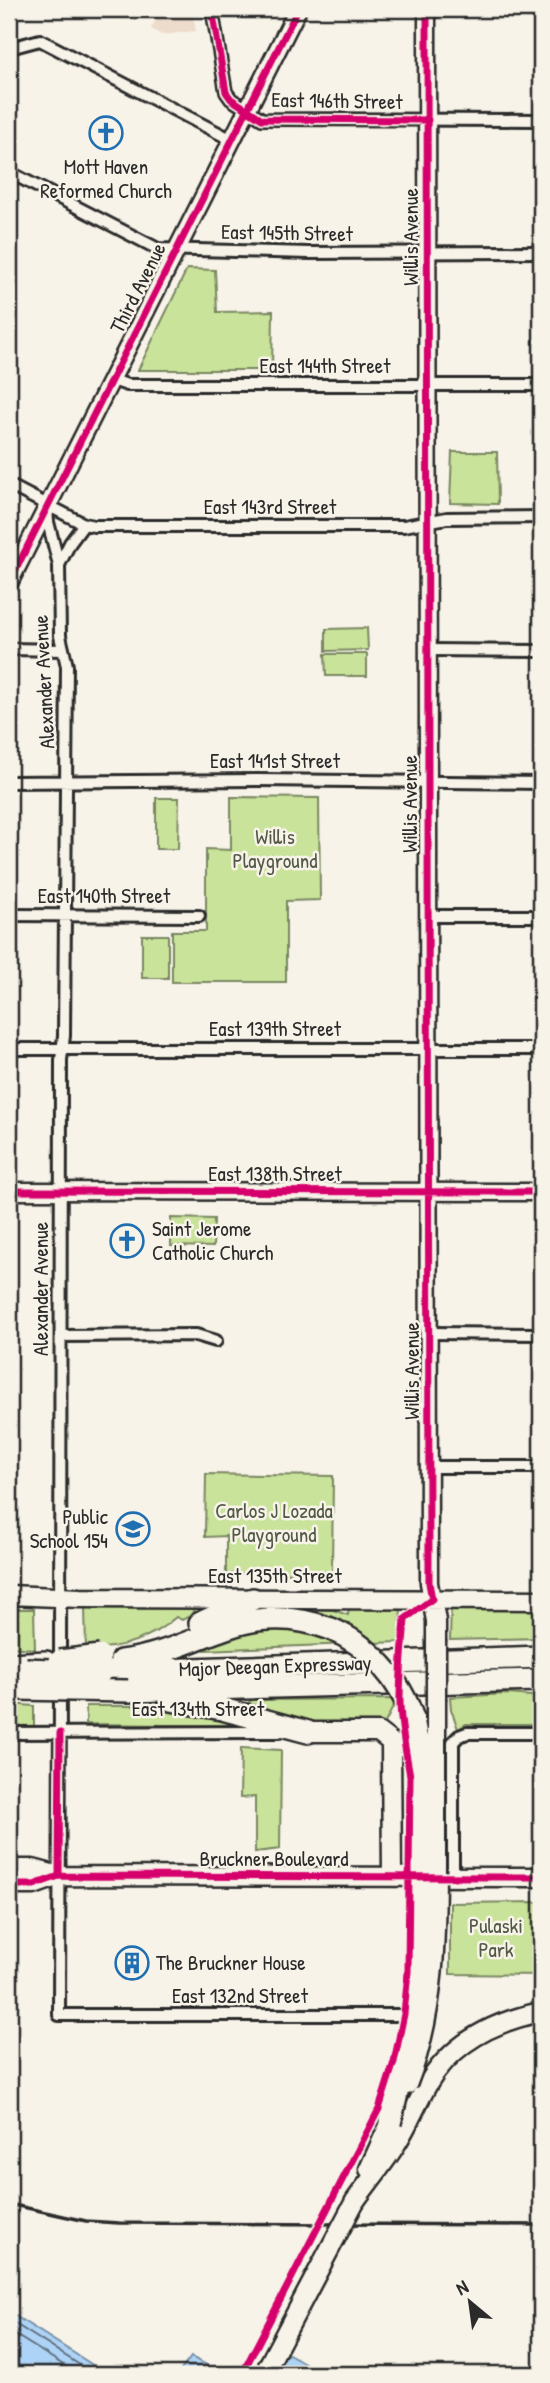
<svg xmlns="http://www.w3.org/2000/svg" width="550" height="2383" font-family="'Patrick Hand',sans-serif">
<rect width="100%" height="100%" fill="#f7f3e8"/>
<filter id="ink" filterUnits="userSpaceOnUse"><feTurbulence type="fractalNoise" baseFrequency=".0143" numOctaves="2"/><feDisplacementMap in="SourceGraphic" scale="14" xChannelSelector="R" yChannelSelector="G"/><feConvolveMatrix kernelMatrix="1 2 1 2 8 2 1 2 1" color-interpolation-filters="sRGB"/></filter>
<g filter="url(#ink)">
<path fill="#eddccc" d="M161 9H192L196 31 162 35 151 29Z"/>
<path fill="#c9e39a" stroke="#7a8762" stroke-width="2" d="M187 269 215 270 217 312 273 311 272 370H138Z
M452 452H497L498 504 450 503Z
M367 628 368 650 326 651V629Z
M325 654H367V676H326Z
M231 797 319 798 320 900 286 901V982H172V931H206V849L231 850Z
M156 798H179L178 849H156Z
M142 935H168V978H142Z
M171 1218 214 1219 213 1247 171 1246Z
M206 1474 333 1476 332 1572 226 1574V1536L205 1537Z
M85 1607 195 1608 190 1616 182 1620 176 1617C151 1639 120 1649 86 1649Z
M398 1607 401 1609 399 1642 205 1650V1644L224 1636 227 1640 241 1631 315 1614 317 1609 333 1610 348 1615 349 1609Z
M451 1608H541V1638L450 1640Z
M9 1609H34L35 1649 9 1647Z
M509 1694 541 1697V1724H466L458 1729 451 1709 450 1697Z
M397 1699 384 1725 294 1721 259 1706 256 1711 250 1708 248 1703 252 1700Z
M9 1704 34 1706V1726H9Z
M86 1706H147L203 1711 247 1726 86 1724Z
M241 1748 281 1750 280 1849 255 1852V1797L240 1798Z
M541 1902V1975L450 1974V1903Z"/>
<path fill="#add3f6" stroke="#7990a5" stroke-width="2" d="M9 2312 107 2374H9Z
M289 2354 324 2374H240Z
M191 2357 224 2374H178Z"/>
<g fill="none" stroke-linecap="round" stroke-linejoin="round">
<path stroke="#5f6e7c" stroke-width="2" d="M9 2320 94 2374
M9 2331 78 2374"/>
<defs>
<path id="street" d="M212 9 226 92 231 99 262 119 541 120
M10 48 40 40 232 140
M9 172 158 249 309 253 541 252
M110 379 127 385H541
M9 485 84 524 94 526H404L447 518 541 517
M47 508 48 522 59 565 60 636 67 666 64 1036 61 1060 60 1662
M59 565 70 543 84 524
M9 649 63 650
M427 650 541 651
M9 782 257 780 541 783
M9 915 199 916
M427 916H541
M9 1049H541
M429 1333 541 1334
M61 1336 196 1335 216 1341
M429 1467H541
M60 1688 59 2015H416
M9 1733 279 1732
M453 1876V1742L459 1736 467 1733H541"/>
<path id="secondary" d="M427 9 429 1583 432 1599
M9 583 298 9
M9 1191 541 1192"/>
<path id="primary" d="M9 1595 80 1598 541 1600
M432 1599 436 1621V1640
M308 1732H378L391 1742 392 1876
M436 1851V1700
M9 1869H33L59 1876 541 1877
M9 1885H34L59 1876
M369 2169 390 2123
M355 2201C368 2182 384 2164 396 2144 409 2124 417 2102 429 2082 454 2041 497 2021 541 2012"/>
<path id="highway" d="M200 1623 253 1599
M121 1661C201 1651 244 1596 331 1629
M9 1664 46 1662
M101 1672 541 1657
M128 1691 541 1680
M171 1700 222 1709 308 1732
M413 1719 420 1757 419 1850"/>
</defs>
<use href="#street" stroke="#2b2b2b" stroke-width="16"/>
<use href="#secondary" stroke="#2b2b2b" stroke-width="21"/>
<use href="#primary" stroke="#2b2b2b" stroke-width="23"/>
<use href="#highway" stroke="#2b2b2b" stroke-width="26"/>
<use href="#street" stroke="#f7f3e8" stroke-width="10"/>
<use href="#secondary" stroke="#f7f3e8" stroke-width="16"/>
<use href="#primary" stroke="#f7f3e8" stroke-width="18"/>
<use href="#highway" stroke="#f7f3e8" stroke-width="21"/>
<path stroke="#2b2b2b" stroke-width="3.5" d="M9 2204 86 2221 119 2223 541 2225"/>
<defs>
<path id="primary-bridge" d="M436 1700V1640
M407 2085C437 2010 436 1930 436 1851
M267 2368 355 2201"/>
<path id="highway-bridge" d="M331 1629C370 1646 400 1679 413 1719
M60 1661 100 1656
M26 1669 101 1672
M17 1689 128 1691
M390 2123 411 2033 417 1992 419 1850"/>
</defs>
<use href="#primary-bridge" stroke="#2b2b2b" stroke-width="23" stroke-linecap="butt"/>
<use href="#highway-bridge" stroke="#2b2b2b" stroke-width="26" stroke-linecap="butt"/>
<use href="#primary-bridge" stroke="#f7f3e8" stroke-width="18"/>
<use href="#highway-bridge" stroke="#f7f3e8" stroke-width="21"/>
<defs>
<path id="cycleway" d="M212 9 226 92 231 99 262 119 428 120
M9 583 298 9
M9 1191 541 1192
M59 1876 60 1733
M9 1885H34L59 1876 541 1877
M242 2374 379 2109 394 2062 404 2014 408 1972 410 1776C406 1751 400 1726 400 1701 400 1674 403 1646 405 1619L432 1599 429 1583 427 9"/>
</defs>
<use href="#cycleway" stroke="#f7f3e8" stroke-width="11"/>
<use href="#cycleway" stroke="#d6006c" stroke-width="7"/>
</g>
</g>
<defs>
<symbol id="church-ring" viewBox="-11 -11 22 22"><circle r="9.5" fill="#f7f3e8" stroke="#1f6fb2" stroke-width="1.5"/><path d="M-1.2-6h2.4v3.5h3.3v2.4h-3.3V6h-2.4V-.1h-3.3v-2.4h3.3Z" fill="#1f6fb2"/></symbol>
<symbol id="school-ring" viewBox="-11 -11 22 22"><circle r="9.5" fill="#f7f3e8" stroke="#1f6fb2" stroke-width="1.5"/><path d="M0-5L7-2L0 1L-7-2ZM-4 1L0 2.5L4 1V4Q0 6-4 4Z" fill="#1f6fb2"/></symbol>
<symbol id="building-ring" viewBox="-11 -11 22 22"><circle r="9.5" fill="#f7f3e8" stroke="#1f6fb2" stroke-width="1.5"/><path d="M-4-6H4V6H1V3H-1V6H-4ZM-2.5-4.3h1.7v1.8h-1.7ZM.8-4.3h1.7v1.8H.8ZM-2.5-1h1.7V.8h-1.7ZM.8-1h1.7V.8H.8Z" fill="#1f6fb2"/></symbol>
</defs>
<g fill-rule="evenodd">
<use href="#church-ring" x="87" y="114" width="38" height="38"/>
<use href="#church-ring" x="108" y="1222" width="38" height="38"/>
<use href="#school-ring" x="114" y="1510" width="38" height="38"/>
<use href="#building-ring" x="113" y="1944" width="38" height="38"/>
</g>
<g text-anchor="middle" stroke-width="5" stroke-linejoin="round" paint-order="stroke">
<g font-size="21" fill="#2b2b2b" stroke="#f7f3e8">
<text transform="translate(337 101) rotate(1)" y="7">East 146th Street</text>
<text transform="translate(287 233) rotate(1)" y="7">East 145th Street</text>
<text transform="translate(411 237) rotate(-90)" y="7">Willis Avenue</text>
<text transform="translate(138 288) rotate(-63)" y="7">Third Avenue</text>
<text x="325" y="373">East 144th Street</text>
<text x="270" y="514">East 143rd Street</text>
<text transform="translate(44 682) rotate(-93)" y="7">Alexander Avenue</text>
<text x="275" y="768">East 141st Street</text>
<text transform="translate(410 804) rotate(-90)" y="7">Willis Avenue</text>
<text x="104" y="903">East 140th Street</text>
<text x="275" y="1036">East 139th Street</text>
<text x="275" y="1181">East 138th Street</text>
<text transform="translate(41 1289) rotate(-90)" y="7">Alexander Avenue</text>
<text transform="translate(412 1371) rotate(-90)" y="7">Willis Avenue</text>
<text x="275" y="1583">East 135th Street</text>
<text transform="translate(275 1666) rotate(-2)" y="7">Major Deegan Expressway</text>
<text x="198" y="1716">East 134th Street</text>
<text x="274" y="1866">Bruckner Boulevard</text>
<text x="240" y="2003">East 132nd Street</text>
</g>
<g font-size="21" fill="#2b2b2b" stroke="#f7f3e8" text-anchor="start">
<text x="106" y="174" text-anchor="middle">Mott Haven<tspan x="106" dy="24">Reformed Church</tspan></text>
<text x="152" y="1236">Saint Jerome<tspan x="152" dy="24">Catholic Church</tspan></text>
<text x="108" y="1524" text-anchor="end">Public<tspan x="108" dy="24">School 154</tspan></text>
<text x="156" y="1970">The Bruckner House</text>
</g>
<g font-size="21" fill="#525947" stroke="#f7f3e8">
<text x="275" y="844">Willis<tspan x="275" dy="24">Playground</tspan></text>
<text x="274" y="1518">Carlos J Lozada<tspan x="274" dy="24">Playground</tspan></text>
<text x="496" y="1933">Pulaski<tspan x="496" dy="24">Park</tspan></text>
</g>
</g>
<rect width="550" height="2383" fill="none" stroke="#f7f3e8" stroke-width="35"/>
<rect x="18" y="18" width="515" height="2348" fill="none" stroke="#2b2b2b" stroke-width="2.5" filter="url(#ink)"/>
<g transform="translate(470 2302) rotate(331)" stroke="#f7f3e8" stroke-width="5" paint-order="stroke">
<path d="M0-5L12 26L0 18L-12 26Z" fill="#2b2b2b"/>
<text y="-10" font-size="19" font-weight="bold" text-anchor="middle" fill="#2b2b2b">N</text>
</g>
</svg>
